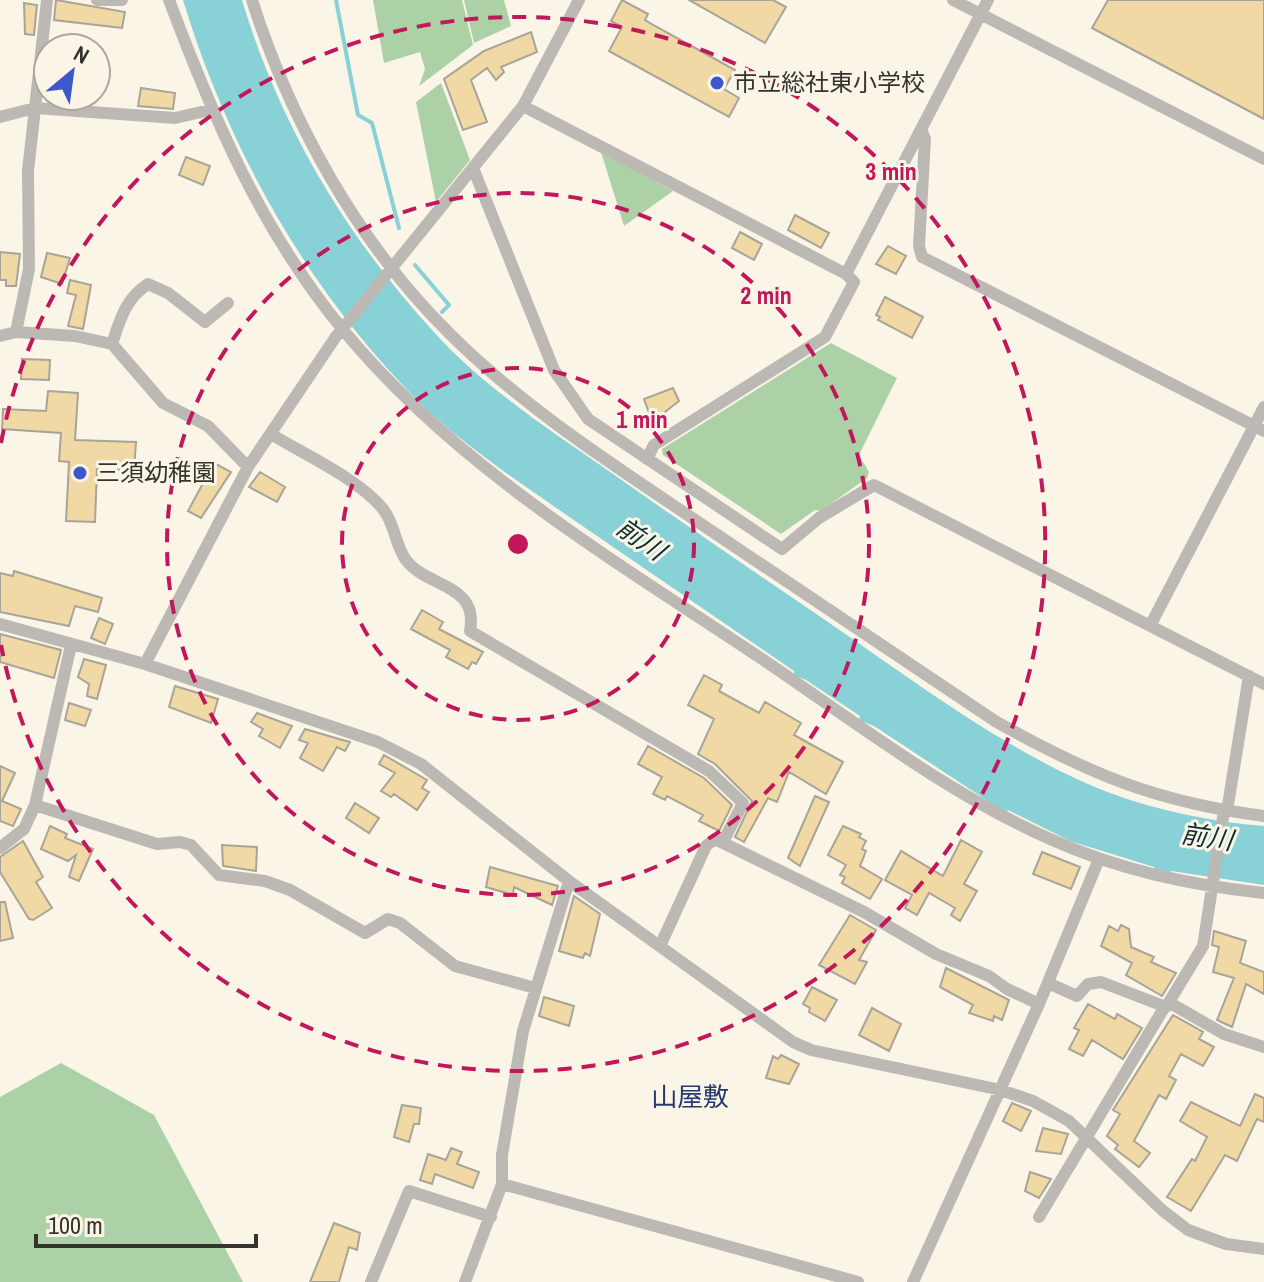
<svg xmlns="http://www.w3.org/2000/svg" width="1264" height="1282" font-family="'Archivo Narrow','Noto Sans JP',sans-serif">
<rect width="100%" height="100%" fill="#fbf5e8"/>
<path fill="#acd1a7" d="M373 0H462L473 45 419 86 425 69 420 52 384 63Z
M464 0H504L511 26 474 43Z
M441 83 470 160 436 202 416 102Z
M601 152 673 191 624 226Z
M831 343 897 378 859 455 869 472 867 478 821 511 815 510 781 534 663 455 662 449Z
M61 1063 154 1115 243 1282H0V1097Z"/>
<path fill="#88d1d7" d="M183 0H242C279 123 345 235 432 330 480 384 544 426 603 467 670 514 738 561 806 607 900 670 1005 753 1110 793 1159 811 1213 822 1264 826V885L1171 871 1169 875 1155 872 1154 867 1070 841 1008 810 1006 813 874 726 859 720 860 716 806 680 794 675V671C724 623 654 575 584 527 529 489 469 450 420 403 308 291 229 151 183 0Z"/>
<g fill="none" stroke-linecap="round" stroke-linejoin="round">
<path stroke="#88d1d7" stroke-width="4" d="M336 0 358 115 372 123 399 228
M415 265 449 305 442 312"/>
</g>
<path fill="#f0d9a4" stroke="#a9a498" stroke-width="2" d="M56 0 125 12 122 28 54 20Z
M622 0 648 14 645 20 655 26 735 70 724 89 739 98 729 117 609 51 622 27 611 21Z
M689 0H773L786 7 765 43Z
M1108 0H1264V119L1092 28Z
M24 3 37 5 34 35 25 34Z
M531 32 537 52 501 67 504 72 496 80 487 68 471 80 487 122 463 130 444 79 484 51Z
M141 88 175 93 173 109 138 106Z
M186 157 210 166 203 185 179 175Z
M795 215 829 233 821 248 788 230Z
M740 232 762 244 754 260 732 248Z
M888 246 906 256 896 274 876 264Z
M0 252 20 254 16 286H6V280H0Z
M47 253 70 258 62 284 41 277Z
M70 280 91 285 83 329 68 326 76 295 67 293Z
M885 297 923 317 912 338 878 320 880 317 876 315Z
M22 359 50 360 49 380 21 379Z
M673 388 679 401 665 412 668 418 653 424 644 399Z
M48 391 78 393 75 440 136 442 134 470 97 469 95 522 66 521 69 462 59 461 61 433 2 429 3 409 46 411Z
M214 463 231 472 201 518 188 511Z
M260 472 285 487 277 502 249 487Z
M14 571 102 598 98 612 75 606 69 626 0 612V573L13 576Z
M422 610 443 622 439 629 483 652 476 664 472 662 468 669 446 657 450 650 411 629Z
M99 618 113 624 105 644 91 638Z
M0 634 61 650 54 678 0 662Z
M84 659 106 665 97 699 87 696 89 684 78 677Z
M704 675 722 685 719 691 759 713 765 702 801 723 794 735 843 762 826 794 789 772 777 802 768 798 744 842 735 837 752 801 715 764 698 754 714 719 688 705Z
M175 686 218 699 211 723 169 707Z
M69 703 91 710 85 726 65 720Z
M257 713 292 726 280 748 259 736 263 729 251 722Z
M305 729 339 739 350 742 345 751 337 747 323 771 300 758 308 743 299 740Z
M648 746 704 778 732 805 719 831 699 821 703 815 667 796 665 800 653 794 662 777 638 764Z
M384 755 427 780 422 788 429 792 417 810 394 794 391 797 381 791 395 773 379 764Z
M0 766 15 773 2 801 21 809 13 826 0 821Z
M815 796 829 802 800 866 788 858Z
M355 803 379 818 369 833 346 818Z
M50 826 67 834 65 838 93 849 79 881 69 877 76 855 68 861 41 849Z
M843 826 861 834 859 837 866 841 862 849 866 851 860 866 882 879 870 899 842 883 845 877 840 875 846 865 828 855Z
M961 840 982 852 964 884 977 891 960 921 951 915 955 908 929 893 917 915 905 908 912 895 885 880 901 851 943 876Z
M23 841 43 877 36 882 52 908 33 920 29 919 0 872V857Z
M222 845 257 847 256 871 223 866Z
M1042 852 1080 867 1071 889 1033 874Z
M490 867 558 886 552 905 514 887 513 895 486 887Z
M574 896 600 914 590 956 585 953 583 958 559 951Z
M0 902H5L13 938 0 941Z
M850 915 876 930 859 960 867 962 855 984 819 965Z
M1121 925 1129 929 1131 947 1154 957 1151 962 1176 973 1162 996 1126 975 1132 963 1101 946 1109 926 1118 931Z
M1214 931 1246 941 1240 963 1264 972V994L1246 984 1232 1027 1217 1020 1234 978 1213 972 1219 947 1212 945Z
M946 968 1009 1000 1002 1020 994 1016 993 1021 969 1013 973 1005 940 987Z
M812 987 837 1000 825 1021 809 1012 810 1008 803 1004Z
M544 997 574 1006 569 1026 539 1016Z
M1088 1004 1115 1019 1117 1014 1142 1028 1123 1059 1092 1040 1083 1056 1069 1049 1079 1030 1074 1028Z
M872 1008 901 1024 889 1051 859 1035Z
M1173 1015 1203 1032 1199 1039 1214 1047 1203 1066 1181 1054 1169 1076 1176 1080 1166 1099 1159 1095 1134 1141 1150 1153 1139 1167 1115 1149 1118 1145 1107 1136 1120 1114 1113 1110Z
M781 1055 799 1064 789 1084 766 1078 773 1056 778 1059Z
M1255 1094 1264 1098V1122L1257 1119 1237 1161 1225 1155 1191 1211 1167 1197 1192 1159 1195 1161 1207 1137 1180 1121 1191 1102 1240 1126Z
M1012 1103 1031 1111 1021 1131 1003 1121Z
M402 1105 421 1108 419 1124H414L409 1142 394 1137Z
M1043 1128 1068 1134 1061 1154 1036 1151Z
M451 1148 462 1152 457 1164 479 1172 473 1188 435 1174 432 1184 420 1180 428 1154 446 1160Z
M1030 1172 1051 1179 1039 1198 1025 1191Z
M334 1223 360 1233 357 1250 349 1247 339 1282H310Z"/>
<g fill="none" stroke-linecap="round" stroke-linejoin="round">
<path stroke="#bcb9b4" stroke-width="12" d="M97 0H122
M169 0C214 120 262 232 344 331 460 471 619 563 768 663 859 725 949 794 1050 839 1119 870 1189 885 1264 893
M252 0C291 123 359 245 452 336 530 413 623 471 713 532 807 595 901 658 995 721 1089 774 1156 802 1264 816
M953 0 1264 159
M523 106 846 274 988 0
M0 117 35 108 175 118 210 110
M921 129 925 139 919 246 922 257 1264 431
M473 168 554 370 588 419 782 549 819 518 874 485 1264 684
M16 332 75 336 112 344 163 403 208 426 248 467
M0 336 16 332 29 269 28 171 47 0
M112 344C120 320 125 299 148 284L168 293 205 322 228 303
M271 434C305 455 359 479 383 509 395 524 395 545 406 560 427 588 479 583 470 631L709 771 743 803 723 842
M647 459 654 445 825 337 854 282 846 274
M0 624 145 664 378 742 421 764 569 881 793 1042 811 1050 1001 1090 1033 1101 1069 1121 1162 1210 1188 1230 1226 1244 1264 1249
M1150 626 1264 407
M145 664 248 467 335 338 523 106 579 0
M35 805 157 844 180 842 191 845 219 875 265 881 290 890 365 933 388 919 400 923 455 966 535 988
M1227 811 1249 676
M0 848 24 829 35 805 71 645
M660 946 706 846 715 839 864 912 936 954 989 976 1007 989 1039 1004
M1048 983 1077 996 1088 984 1101 982 1166 1007 1203 946 1224 811
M1170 1003 1224 1034 1264 1047
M502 1184 858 1282
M1039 1217 1164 1008
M371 1282 409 1191 491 1217
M465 1282 502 1184V1155L523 1031 569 881
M913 1282 1039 1004 1099 859"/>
</g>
<g fill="none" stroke="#c2185b" stroke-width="4" stroke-dasharray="14 10">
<circle cx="518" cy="544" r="176"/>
<circle cx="518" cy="544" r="351"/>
<path d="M1 443A527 527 0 1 1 1 645"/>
</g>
<g fill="#3c58ca" stroke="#fbf5e8" stroke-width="3">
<circle cx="717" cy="83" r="8"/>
<circle cx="80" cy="473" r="8"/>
</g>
<g text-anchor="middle" stroke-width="6" stroke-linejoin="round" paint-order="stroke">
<g font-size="24" fill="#35332e" stroke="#fbf5e8" text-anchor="start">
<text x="733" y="91">市立総社東小学校</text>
<text x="96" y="481">三須幼稚園</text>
</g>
<g font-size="26" font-style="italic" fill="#0b3033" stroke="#fbf5e8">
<text transform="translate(641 539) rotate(35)" y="9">前川</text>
<text transform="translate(1207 837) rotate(8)" y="9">前川</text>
</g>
<g font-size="26" fill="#273871" stroke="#fbf5e8">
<text x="690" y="1106">山屋敷</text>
</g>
</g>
<circle cx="518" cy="544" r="12" fill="#c2185b" stroke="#fbf5e8" stroke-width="4"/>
<g font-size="24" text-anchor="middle" font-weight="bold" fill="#c2185b" stroke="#fbf5e8" stroke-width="6" stroke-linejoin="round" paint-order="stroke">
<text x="891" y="180">3 min</text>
<text x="766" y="304">2 min</text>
<text x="642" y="428">1 min</text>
</g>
<g transform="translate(72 72) rotate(29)"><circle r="38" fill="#fbf5e8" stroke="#aca79e" stroke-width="2"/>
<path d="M0-6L14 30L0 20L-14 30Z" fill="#3c58ca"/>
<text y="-12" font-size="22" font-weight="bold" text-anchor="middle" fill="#35332e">N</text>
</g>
<path d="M36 1234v12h220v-12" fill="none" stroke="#35332e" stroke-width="4"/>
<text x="48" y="1234" font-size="24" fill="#35332e" stroke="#fbf5e8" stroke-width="6" paint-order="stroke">100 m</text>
</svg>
